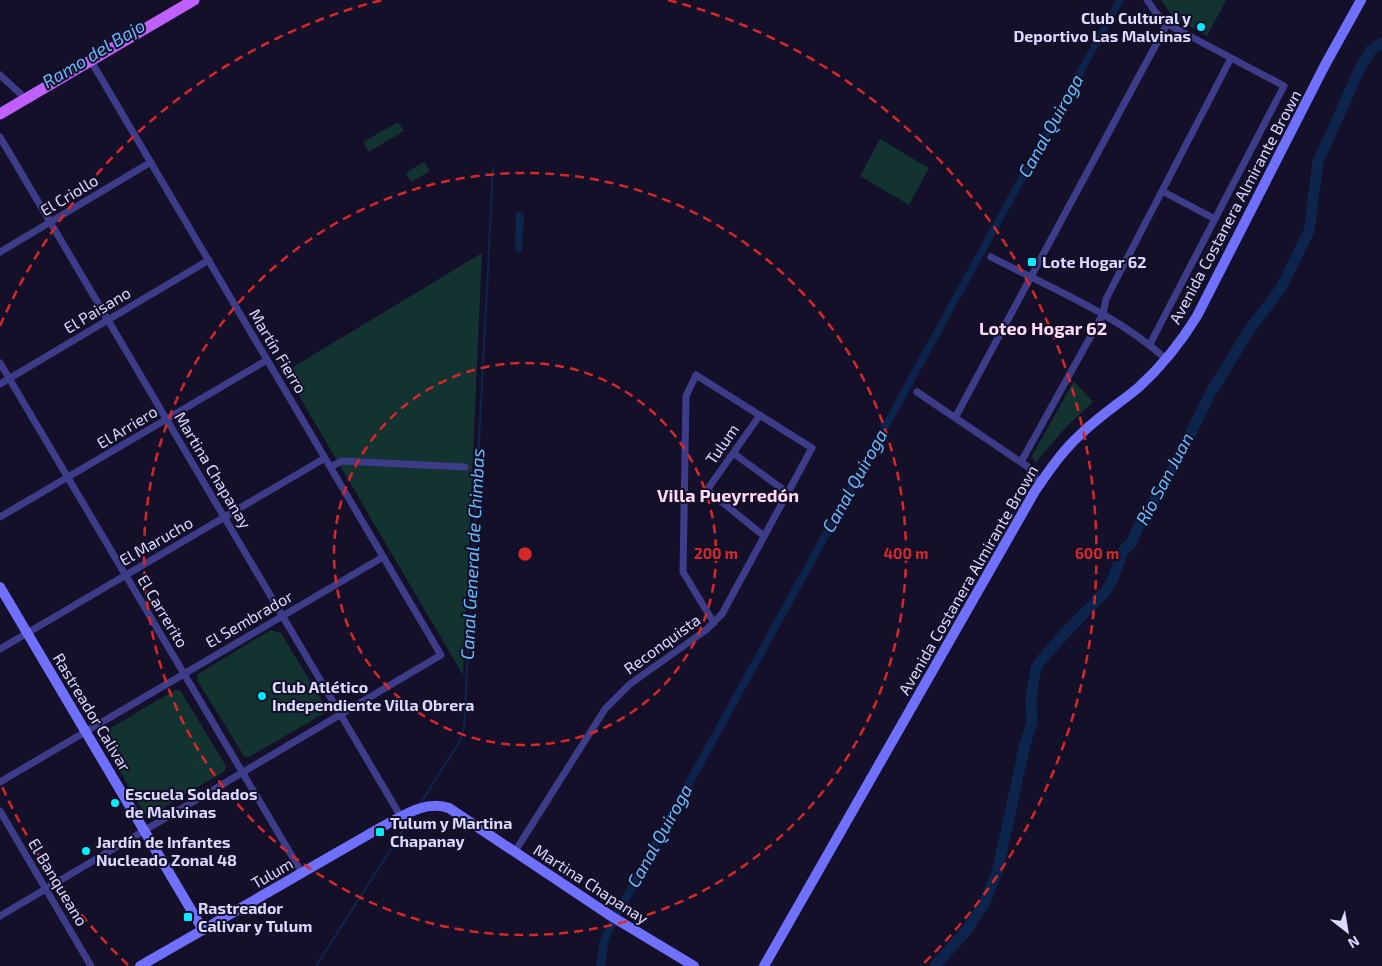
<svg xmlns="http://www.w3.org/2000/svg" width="1382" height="966" font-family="'Exo 2',sans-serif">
<rect width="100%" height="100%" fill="#141029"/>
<path fill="#133331" d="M1161 0H1226L1207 36 1173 17Z
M398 122 404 131 369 152 363 142Z
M880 139 929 168 909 205 860 176Z
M424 162 430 171 411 182 406 173Z
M482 253 463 675 285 372Z
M1074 381 1093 402 1067 426 1035 463 1032 456Z
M271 630 281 633 328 711 249 757 244 756 197 680 198 674Z
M175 690H180L226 766 225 771 149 816 145 814 103 743 107 730Z"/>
<path fill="#0d254c" d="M1116 0H1124L620 917 609 939 605 966H596L600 940 613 913Z
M521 212 524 215 522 251 518 254 515 250 516 215 517 213Z"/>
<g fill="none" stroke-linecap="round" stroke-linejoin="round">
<path stroke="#0d254c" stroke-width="2" d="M489 248 493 167
M420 804 460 741 464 727 489 249
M316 966 412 816"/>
<path stroke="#0d254c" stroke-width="11" d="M935 966 966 931 985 902 998 869 1025 744 1032 723 1031 698 1036 668 1042 659 1068 630 1106 591 1112 581 1123 551 1133 541 1137 529 1175 465 1211 392 1250 329 1281 288 1309 231 1318 162 1361 66 1371 50 1382 43"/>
<path stroke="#3d3c88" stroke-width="7" d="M1147 0 1156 13 1167 24 1284 86 1150 344
M0 75 26 99
M0 137 401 817
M1162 191 1215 219
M0 252 151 162
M991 257C1051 288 1116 314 1166 359
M0 363 302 873
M0 384 209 260
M917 392 1028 467 1040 484
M760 415 707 490 764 536
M955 418 1167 24
M733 453 788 493
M1021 462 1103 314 1106 299 1231 58
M330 467 342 461 465 467
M0 517 267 360
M0 649 325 458
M0 782 383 557
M0 811 91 966
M514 853 605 709 630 684 706 630 722 614 812 448 696 375 686 396 683 572 714 623
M0 916 441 655 91 61"/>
<path stroke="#7070fe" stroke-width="10" d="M0 587 203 930
M140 966 378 829C400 818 424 799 449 808L611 916 694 966
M764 966 1035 491C1049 471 1062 451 1080 435 1098 417 1120 403 1139 387 1162 366 1181 342 1197 316L1325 65 1361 0"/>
<path stroke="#c060fe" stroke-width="11" d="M0 114 194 0"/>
</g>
<g fill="none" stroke="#d62828" stroke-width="2.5" stroke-dasharray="9 6">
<circle cx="525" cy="554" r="191"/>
<circle cx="525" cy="554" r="381"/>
<path d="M128 965A572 572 0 0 1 0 782M0 326A572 572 0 0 1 382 0M668 0A572 572 0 0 1 922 965"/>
</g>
<g fill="#06ebfe" stroke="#141029" stroke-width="2">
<circle cx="1201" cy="27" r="5"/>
<rect x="1027" y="257" width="10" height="10" rx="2.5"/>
<circle cx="262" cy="696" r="5"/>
<circle cx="115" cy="803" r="5"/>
<rect x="375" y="827" width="10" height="10" rx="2.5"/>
<circle cx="86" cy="851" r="5"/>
<rect x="183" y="912" width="10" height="10" rx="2.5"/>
</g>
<g text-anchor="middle" stroke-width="4" stroke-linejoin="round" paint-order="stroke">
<g font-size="16" font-weight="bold" fill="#dcd9ff" stroke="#141029" text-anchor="start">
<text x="1191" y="24" text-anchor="end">Club Cultural y<tspan x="1191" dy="18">Deportivo Las Malvinas</tspan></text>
<text x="1042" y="268">Lote Hogar 62</text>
<text x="272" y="693">Club Atlético<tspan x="272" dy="18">Independiente Villa Obrera</tspan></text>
<text x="125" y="800">Escuela Soldados<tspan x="125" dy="18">de Malvinas</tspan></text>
<text x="390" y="829">Tulum y Martina<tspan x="390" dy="18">Chapanay</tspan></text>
<text x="96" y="848">Jardín de Infantes<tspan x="96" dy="18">Nucleado Zonal 48</tspan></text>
<text x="198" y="914">Rastreador<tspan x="198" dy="18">Calivar y Tulum</tspan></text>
</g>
<g font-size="16" fill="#dcd9ff" stroke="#141029">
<text transform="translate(69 195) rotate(-31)" y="6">El Criollo</text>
<text transform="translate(1235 207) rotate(-62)" y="6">Avenida Costanera Almirante Brown</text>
<text transform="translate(97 310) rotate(-31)" y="6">El Paisano</text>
<text transform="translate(278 351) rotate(59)" y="6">Martín Fierro</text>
<text transform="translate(127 427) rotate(-31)" y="6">El Arriero</text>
<text transform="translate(722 444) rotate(-55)" y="6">Tulum</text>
<text transform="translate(213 470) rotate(59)" y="6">Martina Chapanay</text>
<text transform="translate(156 541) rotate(-30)" y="6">El Marucho</text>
<text transform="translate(968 580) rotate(-60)" y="6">Avenida Costanera Almirante Brown</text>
<text transform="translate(163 611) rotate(59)" y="6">El Carrerito</text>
<text transform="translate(249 619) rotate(-30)" y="6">El Sembrador</text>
<text transform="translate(662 644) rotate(-36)" y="6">Reconquista</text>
<text transform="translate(92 712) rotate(59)" y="6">Rastreador Calivar</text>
<text transform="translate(272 873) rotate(-30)" y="6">Tulum</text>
<text transform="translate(58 882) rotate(59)" y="6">El Banqueano</text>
<text transform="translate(591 884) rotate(33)" y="6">Martina Chapanay</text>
</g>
<g font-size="18" font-style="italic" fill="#67bcfe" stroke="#141029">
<text transform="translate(94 54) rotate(-31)" y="6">Ramo del Bajo</text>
<text transform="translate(1051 126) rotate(-61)" y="6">Canal Quiroga</text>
<text transform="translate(1165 479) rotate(-62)" y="6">Río San Juan</text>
<text transform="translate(855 481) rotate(-61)" y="6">Canal Quiroga</text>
<text transform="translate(473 554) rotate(-87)" y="6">Canal General de Chimbas</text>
<text transform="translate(660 836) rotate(-61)" y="6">Canal Quiroga</text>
</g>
<g font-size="18" font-weight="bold" fill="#ffdbf3" stroke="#141029">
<text x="1043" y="335">Loteo Hogar 62</text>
<text x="728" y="502">Villa Pueyrredón</text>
</g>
</g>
<circle cx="525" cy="554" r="8" fill="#d62828" stroke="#141029" stroke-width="2.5"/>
<g font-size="15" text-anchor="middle" font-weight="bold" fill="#d62828" stroke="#141029" stroke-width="4" stroke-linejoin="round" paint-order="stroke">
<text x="716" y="559">200 m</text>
<text x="906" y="559">400 m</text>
<text x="1097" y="559">600 m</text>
</g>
<g transform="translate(1347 931) rotate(149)" stroke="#141029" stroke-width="4" paint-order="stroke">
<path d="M0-4L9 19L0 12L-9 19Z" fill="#dcd9ff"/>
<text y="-8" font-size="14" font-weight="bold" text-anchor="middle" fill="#dcd9ff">N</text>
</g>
</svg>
